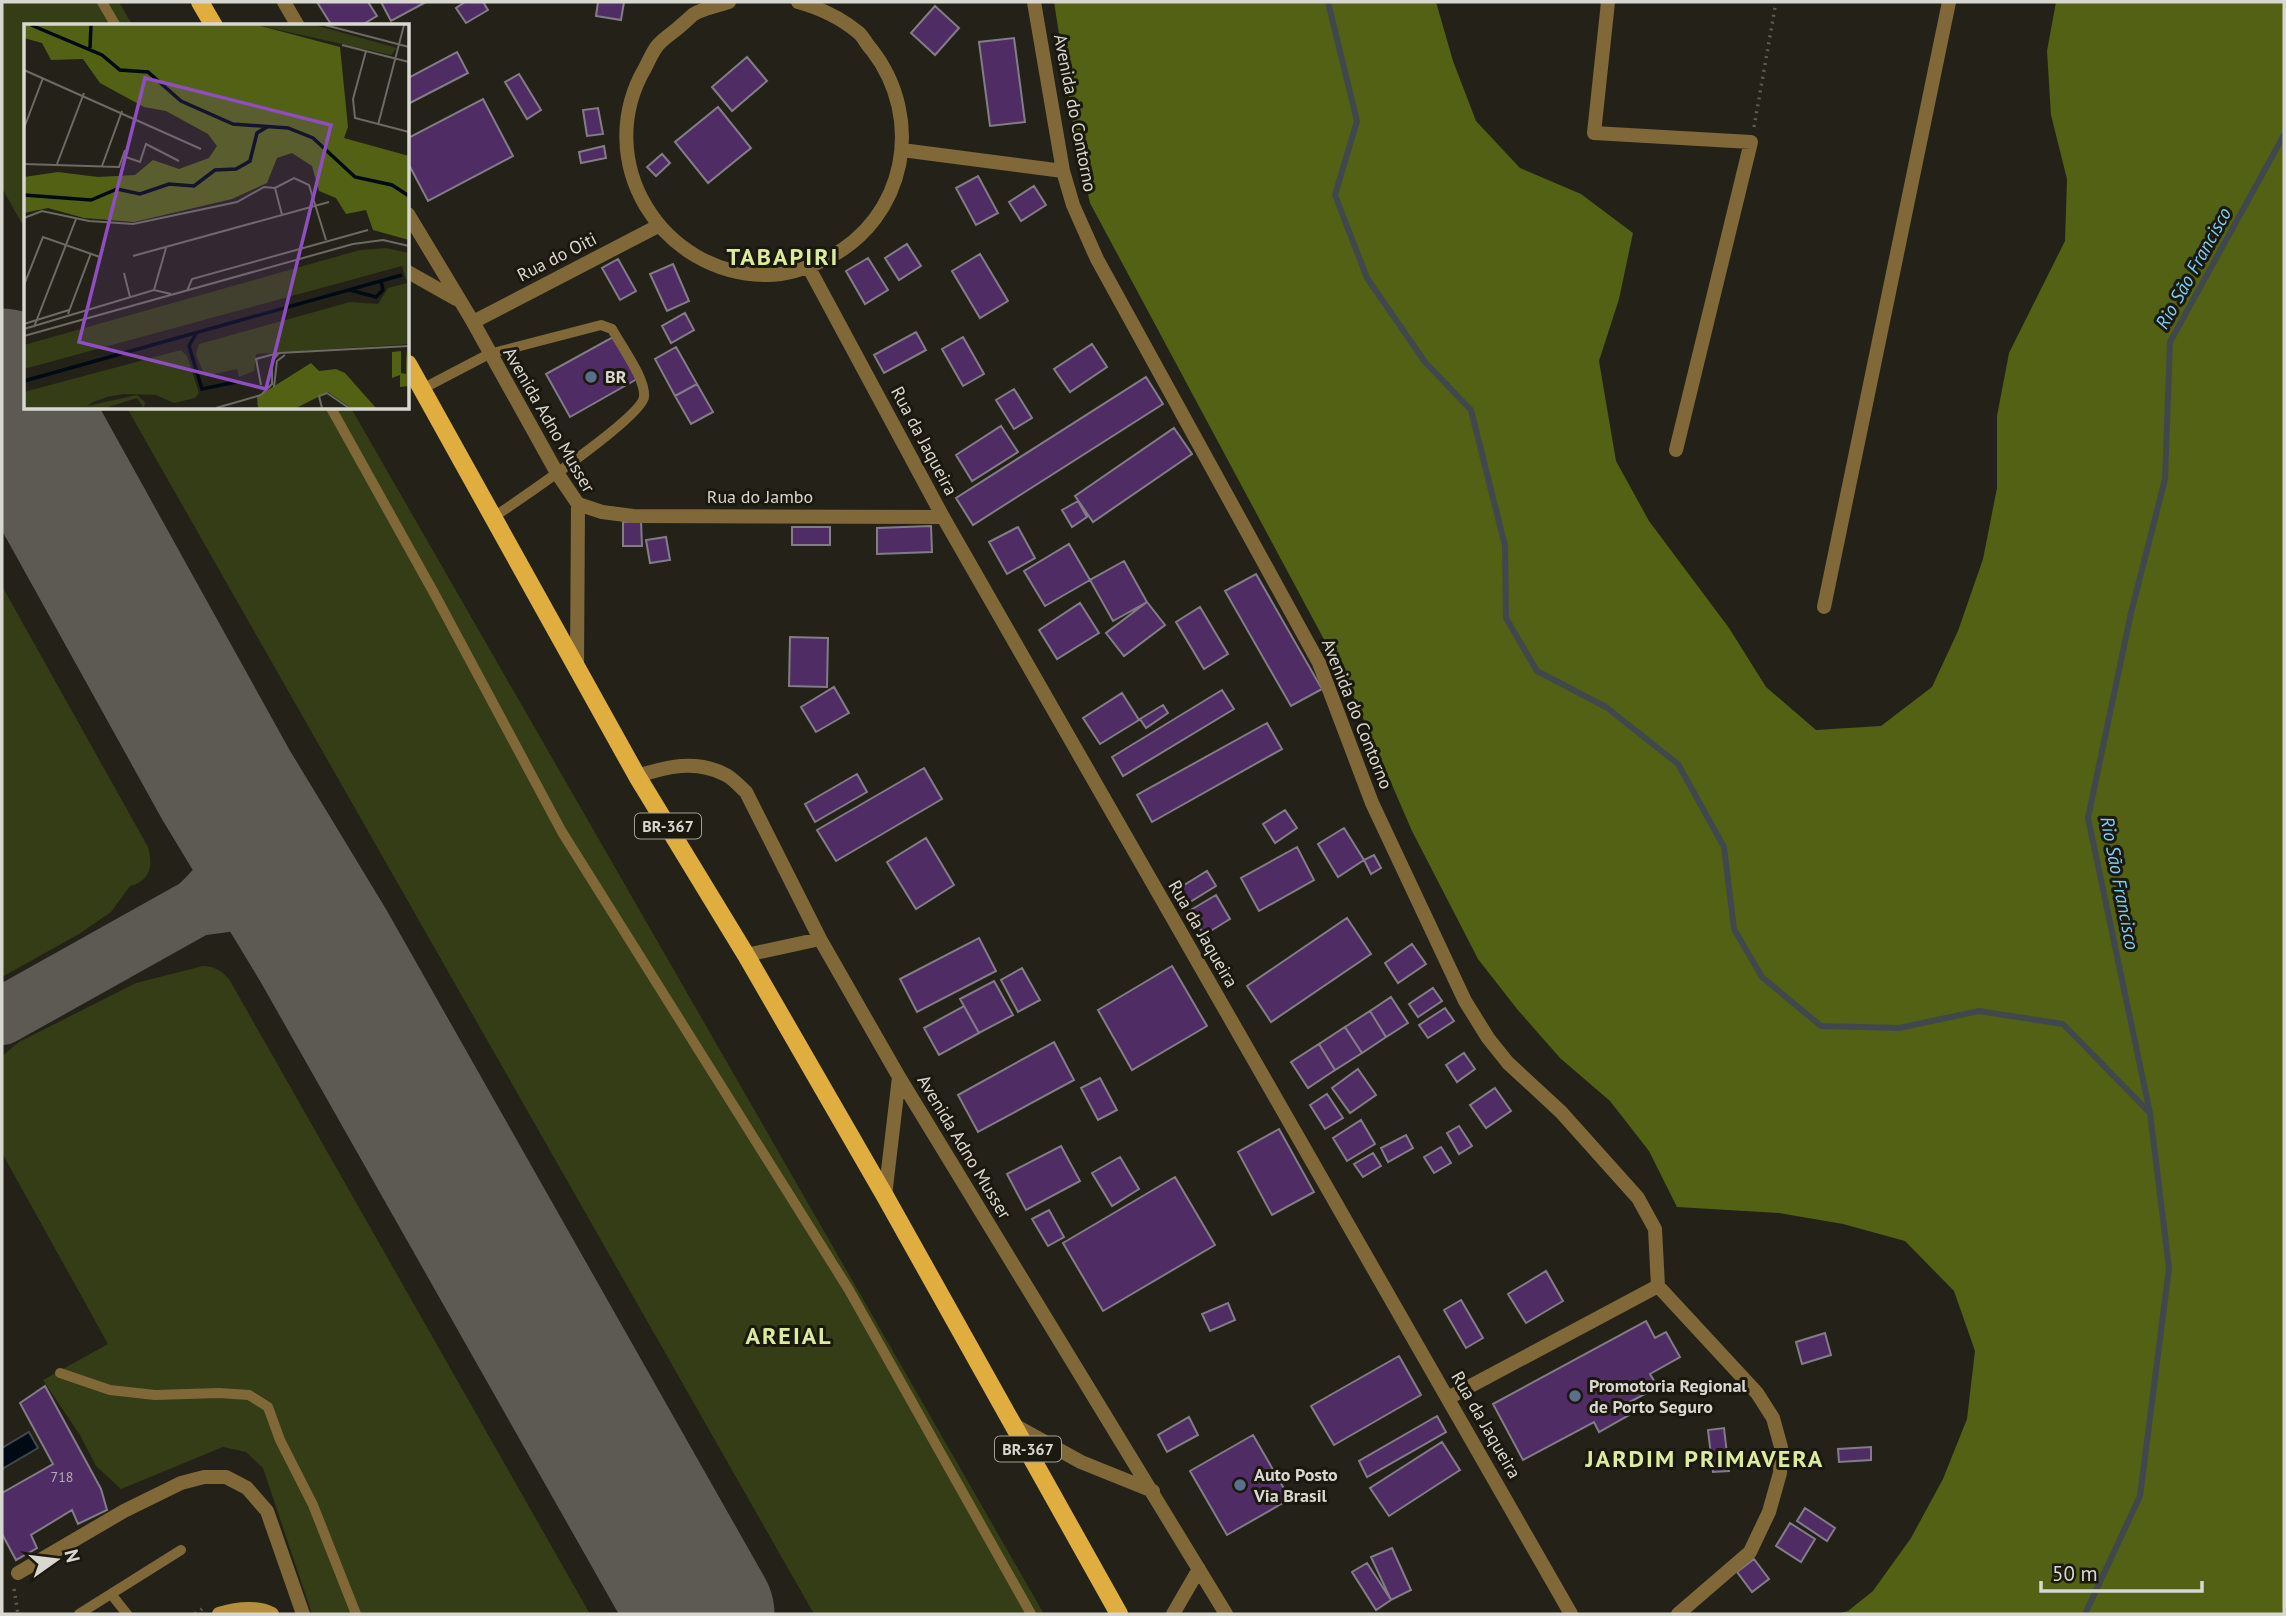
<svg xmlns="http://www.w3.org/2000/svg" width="2286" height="1616" font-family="'PT Sans',sans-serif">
<rect width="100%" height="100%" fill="#242218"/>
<path fill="#343d15" d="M2 2H119L133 26H26V231L2 188Z
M127 408H351L1044 1614H814Z
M2 586 148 847C153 865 151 881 130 886L111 912 79 934 2 977Z
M203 966C215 966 221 971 229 979L590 1614H312L263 1468 246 1452 223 1447 121 1489 96 1466 80 1435 43 1380 108 1344 2 1153V1056L19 1042 136 983Z"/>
<path fill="#526114" d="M1054 2H1436L1453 61 1476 121 1520 168 1581 194 1633 233 1619 299 1599 361 1616 461 1649 521 1729 628 1766 687 1816 730 1881 726 1932 687 1958 631 1983 559 1997 488V416L2009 353 2065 241 2067 179 2051 115 2047 51 2056 2H2284V1614H1837L1848 1611 1873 1591 1911 1538 1943 1479 1967 1419 1975 1351 1954 1291 1905 1241 1843 1224 1779 1213 1677 1207 1649 1151 1610 1101 1560 1058 1517 1009 1478 959 1412 831 1350 688 1090 203 1076 141Z"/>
<path fill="#000a15" stroke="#41484d" stroke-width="2" d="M29 1432 38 1448 2 1469V1448Z"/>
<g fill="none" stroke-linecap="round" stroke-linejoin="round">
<path stroke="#41484d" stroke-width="6" d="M1328 2 1357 121 1335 195 1367 278 1425 362 1471 410 1505 546 1506 618 1537 671 1606 707 1678 764 1724 847 1734 929 1762 977 1821 1026 1899 1028 1979 1011 2063 1024 2150 1113
M2085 1614 2140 1496 2169 1268 2150 1113 2088 818 2131 613 2165 479 2170 342 2284 135"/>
<path stroke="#5c5a52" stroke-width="58" d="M197 907C241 866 248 841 226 785
M2 1016 197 907 241 901 259 903 295 918 323 945"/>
<path stroke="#5c5a52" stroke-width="145" d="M2 381 226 785 323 945 702 1614"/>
</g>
<path fill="#502c65" stroke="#827c87" stroke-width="2" d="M317 2H368L377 16 360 26H332Z
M381 2H426L391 21Z
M465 2H483L488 10 466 23 456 8Z
M598 2H624L621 20 596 16Z
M935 6 959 28 935 55 911 33Z
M1014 38 1025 122 990 126 979 42Z
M457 52 468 73 408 104V78Z
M747 57 767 81 732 111 712 87Z
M519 74 541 110 527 119 505 82Z
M483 99 513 156 428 201 408 163V138Z
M718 107 751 148 708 183 675 142Z
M598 108 603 134 587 136 583 110Z
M604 146 606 158 581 163 579 152Z
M662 154 670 163 656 176 647 167Z
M978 176 998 213 976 225 956 188Z
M1034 186 1046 205 1021 221 1009 202Z
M907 244 921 266 899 280 885 258Z
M980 254 1008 301 980 318 952 271Z
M868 258 888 290 865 304 846 271Z
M618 259 636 291 620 300 602 268Z
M673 264 689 301 667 311 650 274Z
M685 313 694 330 671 343 662 326Z
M916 332 926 350 884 373 874 355Z
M613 337 637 379 570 417 546 374Z
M963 337 984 374 963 386 942 349Z
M1092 344 1107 367 1070 392 1054 369Z
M676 347 697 384 675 396 655 359Z
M1146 377 1163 404 973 525 956 498Z
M697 384 713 412 691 424 675 396Z
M1014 389 1032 418 1014 429 996 400Z
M1001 426 1018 452 972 481 956 455Z
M1174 428 1192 454 1093 522 1075 496Z
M1078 501 1087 517 1072 527 1062 510Z
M641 521 642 546H623V522Z
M931 526 932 552 877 554V528Z
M792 527H830V545H792Z
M1018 527 1035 558 1007 574 989 542Z
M666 537 670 560 650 563 646 540Z
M1069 544 1090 580 1045 606 1024 571Z
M1124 561 1147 602 1113 621 1090 580Z
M1256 574 1322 689 1291 706 1225 591Z
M1147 602 1165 625 1124 656 1106 633Z
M1080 603 1099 633 1057 659 1039 630Z
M1200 607 1228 654 1204 669 1176 622Z
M790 637 828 638 827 687 789 686Z
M834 687 849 713 816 732 801 707Z
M1222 690 1234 709 1123 776 1112 757Z
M1122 693 1139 720 1100 744 1083 718Z
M1163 705 1168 713 1146 728 1140 719Z
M1267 723 1282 749 1152 822 1137 795Z
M924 768 942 799 836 861 817 830Z
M857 774 867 792 815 822 805 804Z
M1285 810 1297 828 1275 843 1263 824Z
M1344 828 1364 860 1338 877 1318 844Z
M926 838 954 885 916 909 887 862Z
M1297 847 1314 880 1259 911 1241 878Z
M1374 855 1381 868 1371 874 1364 860Z
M1207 871 1216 886 1185 905 1176 890Z
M1216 895 1230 919 1204 935 1189 911Z
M1347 918 1371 954 1271 1022 1247 986Z
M979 938 996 971 917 1012 900 979Z
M1412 944 1426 964 1398 983 1385 963Z
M1172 966 1207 1026 1132 1070 1098 1010Z
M1022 968 1040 1000 1018 1012 1001 980Z
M994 981 1013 1015 979 1033 960 999Z
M1433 988 1442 1001 1418 1017 1409 1004Z
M1391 997 1408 1023 1386 1037 1370 1011Z
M964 1006 979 1033 939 1055 924 1028Z
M1445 1008 1454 1021 1428 1038 1419 1025Z
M1370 1011 1386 1037 1362 1053 1345 1027Z
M1345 1027 1362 1053 1335 1070 1319 1044Z
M1054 1042 1074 1080 978 1132 958 1095Z
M1319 1044 1335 1070 1308 1088 1291 1062Z
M1464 1053 1475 1069 1457 1082 1446 1065Z
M1358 1069 1376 1095 1350 1113 1332 1088Z
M1100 1078 1117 1110 1098 1120 1081 1088Z
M1495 1088 1511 1111 1486 1128 1470 1105Z
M1327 1094 1343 1118 1325 1129 1310 1105Z
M1361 1120 1375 1144 1347 1161 1333 1138Z
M1459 1126 1472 1146 1459 1154 1447 1133Z
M1279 1129 1314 1192 1272 1215 1238 1152Z
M1406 1135 1413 1148 1388 1162 1381 1148Z
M1061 1146 1080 1181 1026 1210 1007 1174Z
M1441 1147 1451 1163 1434 1173 1424 1157Z
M1373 1153 1381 1166 1363 1177 1354 1164Z
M1120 1157 1139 1189 1112 1206 1092 1173Z
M1175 1177 1215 1245 1103 1311 1063 1243Z
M1049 1210 1064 1237 1048 1246 1032 1219Z
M1546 1271 1563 1301 1526 1323 1508 1294Z
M1461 1300 1483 1338 1466 1348 1444 1310Z
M1228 1303 1235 1320 1210 1331 1202 1314Z
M1646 1321 1655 1338 1666 1332 1680 1357 1650 1374 1658 1387 1624 1405 1629 1415 1599 1432 1594 1422 1523 1460 1493 1404Z
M1825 1333 1831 1355 1802 1364 1796 1342Z
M1399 1356 1421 1395 1334 1445 1311 1406Z
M45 1386 101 1489 107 1510 78 1524 72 1510 31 1535 37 1548 16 1560 2 1534V1493L53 1464 20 1403Z
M1437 1416 1446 1432 1367 1477 1359 1461Z
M1189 1417 1198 1435 1167 1452 1158 1435Z
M1724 1428 1729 1471 1713 1472 1708 1430Z
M1253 1435 1290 1499 1227 1535 1190 1471Z
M1442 1442 1460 1470 1389 1516 1370 1488Z
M1871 1447V1460L1839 1462 1838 1449Z
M1805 1508 1835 1528 1827 1541 1797 1521Z
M1790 1523 1815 1539 1801 1562 1776 1546Z
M1392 1548 1411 1590 1391 1600 1371 1557Z
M1754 1559 1769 1579 1752 1592 1737 1572Z
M1367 1563 1391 1600 1376 1610 1352 1572Z"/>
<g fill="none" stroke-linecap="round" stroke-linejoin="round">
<path stroke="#5c5a51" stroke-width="3.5" stroke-dasharray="2 5" stroke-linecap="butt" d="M1754 127 1776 2
M14 1589 18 1614
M195 1614 202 1609"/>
<path stroke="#806838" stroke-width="10" d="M102 2 116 26
M422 389 489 354 601 325 612 329C621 346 646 379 644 397 641 418 517 501 494 517
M331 408 434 593 562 832 849 1290 1031 1614
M60 1373 110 1390 155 1395 219 1393 249 1395 268 1407 280 1440 313 1505 356 1614
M111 1594 127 1614
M79 1614 181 1550"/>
<path stroke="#806838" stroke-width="14" d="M284 2 298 26
M729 2C718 6 704 8 694 14 689 18 683 24 678 28 672 33 663 39 658 45 652 52 649 61 645 68 591 161 661 275 767 275 788 275 810 267 828 258 906 218 925 119 872 50 867 45 864 38 859 33 841 18 820 8 798 2
M1034 2 1063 171 1073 205 1097 259 1319 663 1372 803 1465 1001 1488 1038 1508 1063 1561 1112 1638 1198 1655 1229 1658 1286
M1608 2 1594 133 1751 142 1676 450
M902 150 1063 171
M408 214 473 322 557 473 578 504 577 667
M809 268 943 517 1571 1614
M408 272 456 299
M473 322 658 226
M578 504 602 512 633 516 943 517
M1824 607 1949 2
M637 776C666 767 695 759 724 774 732 777 739 786 746 792L820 939 899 1077 1226 1614
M746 955 820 939
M885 1196 899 1077
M1658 1286 1757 1393 1773 1418 1781 1447 1780 1473 1769 1512 1750 1552 1678 1614
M1448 1398 1658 1286
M1014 1425 1081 1462 1153 1491
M18 1573 124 1511 181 1483 204 1477H226L247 1488 267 1511 303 1614
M1173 1614 1199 1569"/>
<path stroke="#b68f3e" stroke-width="14" d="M219 1614C235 1609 256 1606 272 1614"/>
<path stroke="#e0ae3f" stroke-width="18" d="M200 2 214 26
M408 364 637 776 746 955 885 1196 1119 1614"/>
</g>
<g fill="#5c6f8a" stroke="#1b180e" stroke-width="2.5">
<circle cx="591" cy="377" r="7"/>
<circle cx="1575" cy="1396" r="7"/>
<circle cx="1240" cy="1485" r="7"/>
</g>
<g text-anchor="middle" stroke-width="6" stroke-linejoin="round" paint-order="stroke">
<g font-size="14" fill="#b6acb5">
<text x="62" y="1482">718</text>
</g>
<g fill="#1b180e" stroke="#9f9e96" stroke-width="2">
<rect x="635" y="813.5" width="66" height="25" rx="5"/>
<rect x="995" y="1436.5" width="66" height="25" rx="5"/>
</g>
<g font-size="16" font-weight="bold" fill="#d8d7d0">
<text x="668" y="832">BR-367</text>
<text x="1028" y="1455">BR-367</text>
</g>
<g font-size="18" fill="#d8d7d0" stroke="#1b180e">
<text transform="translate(1075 113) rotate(79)" y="6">Avenida do Contorno</text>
<text transform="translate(557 257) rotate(-27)" y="6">Rua do Oiti</text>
<text transform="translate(549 420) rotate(60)" y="6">Avenida Adno Musser</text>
<text transform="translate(924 441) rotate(62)" y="6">Rua da Jaqueira</text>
<text x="760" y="503">Rua do Jambo</text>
<text transform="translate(1357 714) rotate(68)" y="6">Avenida do Contorno</text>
<text transform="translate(1203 934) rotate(60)" y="6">Rua da Jaqueira</text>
<text transform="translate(964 1147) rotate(59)" y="6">Avenida Adno Musser</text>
<text transform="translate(1486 1425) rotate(60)" y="6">Rua da Jaqueira</text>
</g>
<g font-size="18" font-weight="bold" fill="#d8d7d0" stroke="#1b180e" text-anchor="start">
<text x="605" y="383">BR</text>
<text x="1589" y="1392">Promotoria Regional<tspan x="1589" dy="21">de Porto Seguro</tspan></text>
<text x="1254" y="1481">Auto Posto<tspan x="1254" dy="21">Via Brasil</tspan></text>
</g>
<g font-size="19" font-style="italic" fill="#79cefb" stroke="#1b180e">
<text transform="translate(2193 268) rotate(-61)" y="7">Rio São Francisco</text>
<text transform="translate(2120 883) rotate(79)" y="7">Rio São Francisco</text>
</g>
<g font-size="24" font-weight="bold" letter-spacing="2" fill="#dcec9f" stroke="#1b180e">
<text x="783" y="265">TABAPIRI</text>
<text x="789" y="1344">AREIAL</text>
<text x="1705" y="1467">JARDIM PRIMAVERA</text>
</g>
</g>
<g transform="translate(24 24)">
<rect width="385" height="385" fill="#242218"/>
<path d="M233 1H291L373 24 367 31ZM362 224 385 229V320L232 330 230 347 215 353 213 345 181 352 172 331 175 320 326 278 354 280 364 264 383 259 378 242 0 345V321L336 226ZM157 326 163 332 175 369 171 374 150 379 132 371 100 370 83 373 69 378 63 382 113 371 121 378 120 384 113 374 81 384H0V368Z" fill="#343d15"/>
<path d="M0 1H233L316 23 324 103 320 114 385 132V216L349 206 342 186 322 190 312 174 295 167 288 142 268 129 253 134 243 159 208 175 110 198 60 194 24 184 0 189V153L34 148 74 153 111 151 129 136 155 145 185 134 193 122 184 110 142 87 120 83 76 59 59 35 27 36 18 19 0 14ZM382 325 385 362 376 363V351L368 354V328L377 327V349L382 350ZM287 339 295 347 312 345 321 349 352 384H327L304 368 272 384H234L233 373Z" fill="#526114"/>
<path fill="none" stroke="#000a15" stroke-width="3.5" d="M7 1 78 31 96 46 124 48 157 77 209 100 264 104 289 114 331 153 368 161 385 172M66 24 67 1M0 171 67 176 93 165 116 170 145 160 170 162 191 146 212 145 226 137 233 109 243 103M326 266 352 273 359 266 357 257M173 308 165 322 178 365 212 358M0 357 378 251"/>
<path fill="none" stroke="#6c6a62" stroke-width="2" d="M301 1 385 23M318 21 385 38M342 27 329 75 331 94 385 108M0 46 177 125M354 101 380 1M0 104 19 54M99 132 116 138 122 120 155 137M0 140 95 143 101 126M33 140 60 69M78 142 98 87M251 164 270 154 285 161 302 216M251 164 258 191M0 194 18 187 65 197 109 200 213 178 240 163 251 164M109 232 305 178M100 249 106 273M0 261 19 213 76 233M130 266 142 224M163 267 168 255 344 206M44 290 67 229M0 300 45 286M10 303 52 195M0 305 130 266 147 270M0 312 329 220 359 216 385 222M237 361 232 335 254 329M250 363 253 337 261 331M237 371 248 360V337L255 329 385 322M192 384 237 371M298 384 295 372 303 369 325 384"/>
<path fill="#8e4ec2" fill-opacity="0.15" stroke="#8e4ec2" stroke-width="3.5" d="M121 54 307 101 242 365 55 318Z"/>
<rect width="385" height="385" fill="none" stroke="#d8d7d0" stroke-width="3.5"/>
</g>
<rect width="2286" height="1616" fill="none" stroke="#d8d7d0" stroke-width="7"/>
<g transform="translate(56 1560) rotate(76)" stroke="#1b180e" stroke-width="5" paint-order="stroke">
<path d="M0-5L12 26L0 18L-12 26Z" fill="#d8d7d0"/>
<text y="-10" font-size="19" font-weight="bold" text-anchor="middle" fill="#d8d7d0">N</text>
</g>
<path d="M2041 1581v10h161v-10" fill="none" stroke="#d8d7d0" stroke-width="3.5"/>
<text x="2052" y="1581" font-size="21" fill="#d8d7d0" stroke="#1b180e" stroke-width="5" paint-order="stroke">50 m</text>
</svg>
